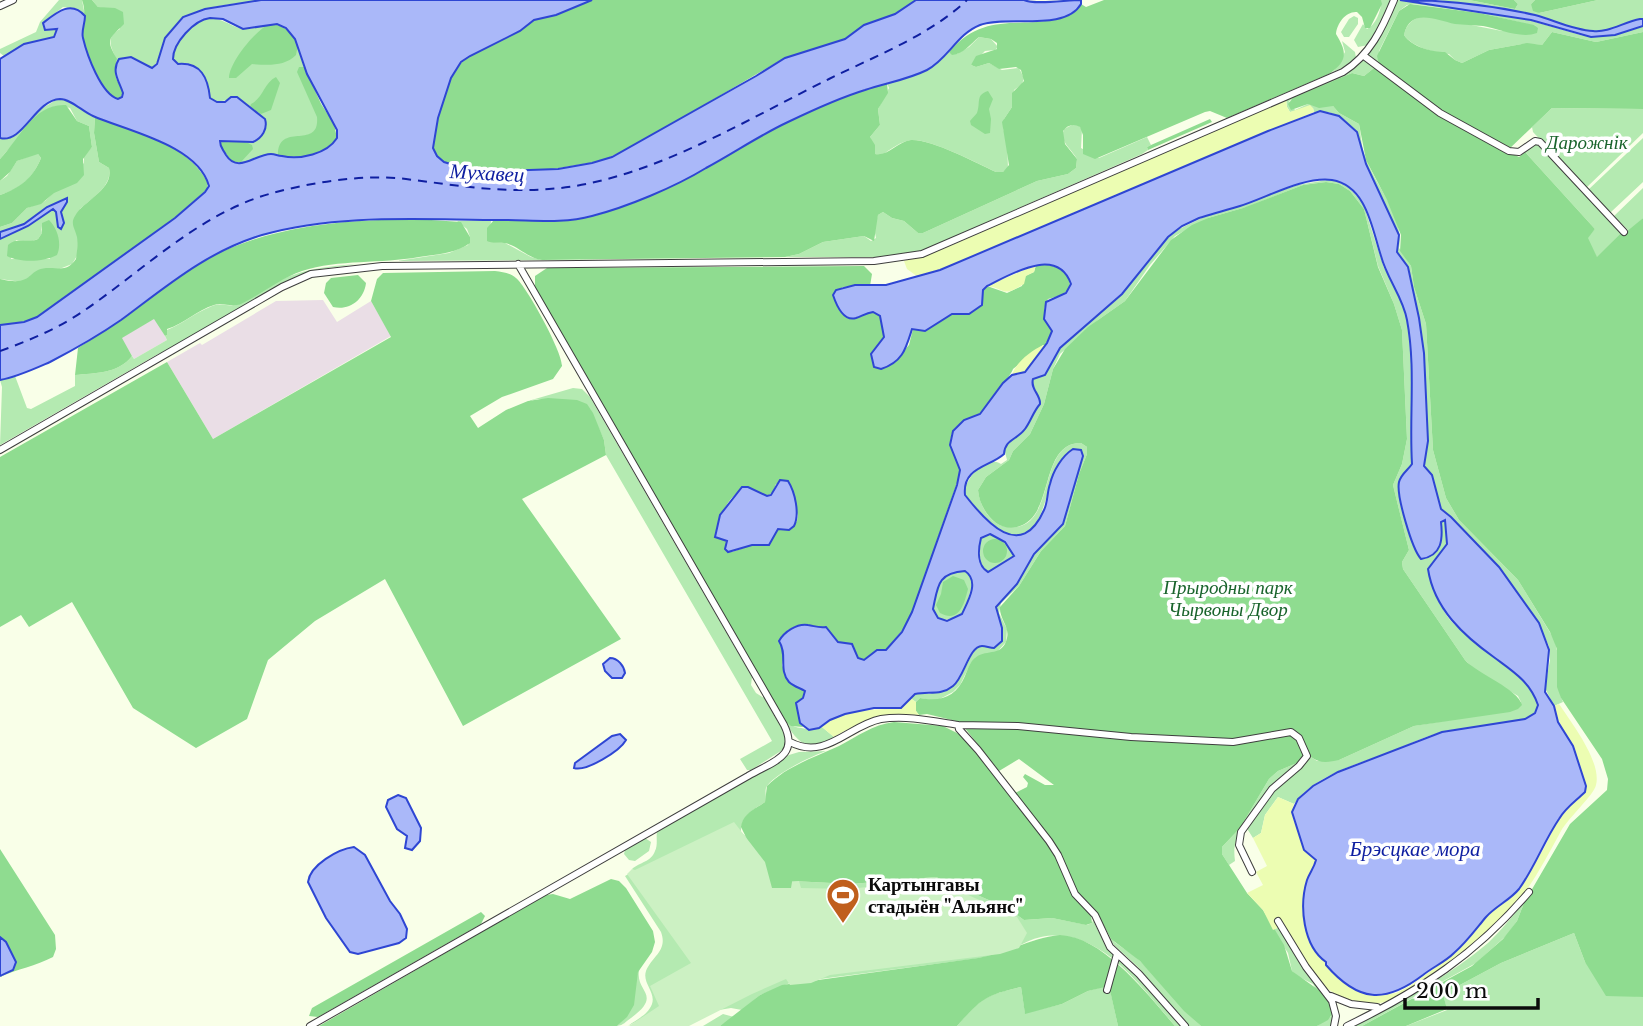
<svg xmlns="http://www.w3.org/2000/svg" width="1643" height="1026" font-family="'Libre Baskerville',serif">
<rect width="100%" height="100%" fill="#f9ffe8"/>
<path fill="#eadee6" d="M323 300 337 322 371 301 391 336 213 439 167 362 200 343 202 345 276 301Z
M155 318 167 340 134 359 121 338Z"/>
<path fill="#b4eab1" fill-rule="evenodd" d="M59 0H82L85 16 77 9 63 7 43 23 50 30 57 29 54 37 24 44 4 56 0 53V49L36 32 40 22Z
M92 0H261C229 6 187 4 168 35 162 45 161 61 151 69 138 64 132 51 117 61 112 48 104 38 120 29L103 8 98 7Z
M1381 0H1400L1521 18 1584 36 1533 15 1438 0H1469L1515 9 1518 4 1514 0H1535L1531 4 1539 13 1598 0H1643V32L1596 42 1552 32 1542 45 1522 44 1489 50 1462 63 1455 60 1449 54C1435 53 1412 47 1404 35 1406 24 1414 17 1425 16L1502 31 1536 26 1479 13 1414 4 1407 5 1399 11 1379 51V64L1364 76 1352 73 1289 101 1295 110 1308 104 1333 106 1339 113 1359 124C1361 134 1361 146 1365 156 1375 186 1405 216 1399 248L1411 266 1414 287 1426 324 1433 450 1446 498 1459 520 1518 580 1554 639C1562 659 1554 682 1563 702L1554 706 1545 688 1550 660 1549 646 1536 619 1499 567 1451 517 1441 509 1432 475 1424 466 1428 441 1424 353 1419 318 1408 267 1397 252 1399 235 1366 164 1357 132 1345 120 1329 112H1314L1313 108 1290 112 1287 107 1286 99C1333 79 1369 73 1384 18L1368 45 1358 47 1354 40 1363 24 1367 29C1376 25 1382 9 1381 0Z
M1354 16 1358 18V24L1349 37H1344L1341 32 1349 19Z
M210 18C222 19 228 24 239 28 248 31 260 26 269 24L295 39 304 67 321 104 334 124 285 157 272 154 238 164 256 110C251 108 245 102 240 100 229 96 221 106 210 98 209 83 199 72 187 63L178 64 173 59C173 41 193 20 210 18Z
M979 37 991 39 998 47 995 50 985 51 971 65 976 67 989 63 1002 70 1019 68 1024 78 1022 84 1014 90 1012 107 1004 119 1003 128 1007 142 1008 168 1003 172H996C977 163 931 139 912 140 901 141 891 149 882 155L875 154 870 137 880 125 878 109 889 88 887 83C911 77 931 71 949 52L957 54 969 47Z
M1342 41 1355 52 1356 58 1344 67 1329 74 1334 71 1345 52Z
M56 100H66L95 117 94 133 99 162 109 168C113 186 91 199 80 209L77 256 72 264 57 270 34 274 22 282 0 279V227L12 223 27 208 45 201 84 163V156L92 147 89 126 77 121 70 108C57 104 49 107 38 115L0 159V138L7 139 13 137 41 109ZM41 226 50 259H11L16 240 30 242 38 239 42 233Z
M1552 108 1643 109V133L1586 188 1533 132 1532 127Z
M1072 125H1078L1082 129 1081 148 1099 158 1147 137 1151 145 1147 147 1148 150 1142 154 921 251 880 257H785L799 254 823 242 864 236 871 241 876 238 874 228 878 215 883 212 892 218 904 221 918 233H923L1037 181 1068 174 1076 168 1077 159C1071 148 1059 142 1064 129Z
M1643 138V182L1611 212 1608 211 1588 190Z
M1535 143 1540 144 1623 231 1597 258 1587 238 1595 229 1525 152Z
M35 154H38L41 158C33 178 20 189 0 195V181L7 176 17 161Z
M1327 180 1339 182 1349 188 1363 203 1384 268 1395 286 1407 318 1413 383V464L1399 488C1403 506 1409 551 1425 559 1441 549 1443 541 1441 522L1445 520 1447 544 1428 569C1431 587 1441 611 1454 624 1477 648 1534 673 1538 708 1525 731 1466 725 1442 732 1426 736 1412 743 1397 749 1363 763 1316 773 1294 804L1278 797 1265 815 1261 833 1253 838 1246 827C1235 838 1233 846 1235 861L1229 865 1222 854V847L1240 828 1269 779 1278 771 1311 757 1317 761 1339 760 1414 726 1450 720 1521 702 1518 696 1478 672 1465 660 1403 569 1402 562 1409 550 1393 485 1402 464 1407 439 1402 330 1394 304 1378 266 1364 209 1350 191 1339 184 1326 182 1303 185 1247 207 1208 218 1175 236 1150 265 1125 301 1098 320 1060 354 1053 369 1044 404 1030 434 1013 451 1009 460 986 477 978 490C979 502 986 516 996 523 1002 527 1010 528 1017 527 1056 520 1038 443 1081 443L1087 447V454L1079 474 1065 526 1041 551 1019 586 1001 603 999 613 1007 629 1006 642 997 652 976 657 971 663 960 685 953 692 936 701 920 698 916 702 910 698 918 693 930 694 960 678 972 654 978 647 1000 644 1003 633 996 607 1017 584 1034 554 1063 524 1083 456 1076 449C1039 458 1055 558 999 531 986 525 969 504 964 491 969 477 983 454 1001 464L1007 460 1004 448 1010 439 1026 427 1040 404 1033 387V379L1045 375 1060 348 1119 297 1165 241 1177 230 1206 216 1298 185Z
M1643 188V218L1629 231 1614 216Z
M494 220 491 221 489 242 505 243 531 257 542 260 397 261 449 253 468 245 470 237 467 229 457 221Z
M359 264 320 269 297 276 170 350 158 354 0 445 2 387 0 380 15 376 27 408 31 409 75 386V375C95 373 118 374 132 356L134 359 167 340 165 336 167 335V330C182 324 195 313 210 307 221 301 231 309 241 303 253 298 263 289 274 283 302 269 328 266 359 264Z
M573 388 582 389 590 397 752 677 751 685 756 693 764 698 785 734 787 738 784 749 751 770H747L740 759 772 741 606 455 604 440 590 409 538 399 528 401Z
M990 534 1005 542 1014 556 988 572C977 566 978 550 981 538Z
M961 571 969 572 973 582 966 606 960 617 943 620 935 616C931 607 936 583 944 576 948 573 956 572 961 571Z
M785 721C792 728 803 728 812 730L822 727 834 737C808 751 799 746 785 721Z
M826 751C812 756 776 773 767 786 764 790 767 796 765 802 753 810 741 815 741 832L792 881 851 884 936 877 1007 908 1024 920 1052 918 1087 925 1092 923 1093 920 1107 949 1137 975 1181 1026H1175C1142 988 1099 925 1041 937 1026 940 1014 950 1000 954 992 956 982 957 973 959L790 983 760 995 742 1010 731 1008 719 1010 697 963 663 1008 628 1026C637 1019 648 1015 652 1004 656 992 642 983 646 971 652 956 668 951 661 932L625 876 634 871 632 869C640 862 651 862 655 851 658 845 656 838 657 832L789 755 799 752Z
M645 838 651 842 649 851 635 861 629 860 624 854 625 850Z
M1524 903 1517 921 1507 935 1476 963 1362 1026H1354C1400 1001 1447 978 1488 943 1501 931 1512 916 1524 903Z
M1279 927 1300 964 1328 997 1335 1011 1332 1026H1317L1331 1016 1313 984 1299 977 1292 971 1288 953 1273 930Z
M1574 933 1585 962 1626 995 1643 997V1026H1406L1447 1010 1443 994 1501 963Z
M1108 935C1116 946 1129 950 1139 960 1161 981 1178 1006 1201 1026H1189L1187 1024 1138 967 1114 945Z
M640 967C632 992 665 993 631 1018 625 1022 624 1025 617 1026 645 1000 627 993 640 967Z
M1109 985 1118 1026H957C981 998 985 995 1021 987L1025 1013 1062 1004 1088 991Z
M723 1014 734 1017 720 1026H703Z"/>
<path fill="#8fdc90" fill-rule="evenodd" d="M82 0H92L98 7 115 8 123 12 124 24C109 39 105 39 117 59L115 69 116 78 123 93 120 98C114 99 110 98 106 92 98 83 82 45 82 34 82 21 87 13 82 0Z
M592 0H916L895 14 864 25 845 39 779 61 634 146 601 161 547 170 477 172 444 162 437 156 433 148 438 118 451 78 461 63 470 56 520 31 534 20 556 15Z
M1104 0H1381L1382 4 1370 28H1365L1362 17 1357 12C1346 11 1337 23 1336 34 1347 52 1348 61 1329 74L1227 118 1210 111 1205 112 1095 159 1083 154V135L1080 127C1074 123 1067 125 1063 131L1065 144 1077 159 1076 168 1068 174 1037 181 923 233H918L904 221 892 218 883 212 878 215 874 241 864 236 823 242 799 254 785 257 542 260C527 258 518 245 504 243 497 242 494 244 487 241V228L494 220C526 220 559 224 590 217 653 201 708 165 764 134 802 113 845 95 887 83L888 93 878 109 880 125 870 137 875 145V154C888 157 898 141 911 140 932 139 976 163 996 172H1003L1009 165 1002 122 1012 107V93L1024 81 1021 70 1016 67 999 69 989 63 976 67 971 65 976 56 997 49V43L991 39 979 37C970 44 964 54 952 55L949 52C993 0 1041 42 1081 4L1086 7Z
M1469 0H1514L1518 4 1515 9Z
M1535 0H1598L1539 13 1533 11 1531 4Z
M1410 4 1479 13 1534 25 1538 28 1537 33C1521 39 1499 29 1483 26 1473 25 1464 25 1455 24 1436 20 1410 7 1404 35 1412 47 1432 52 1445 52L1455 60 1462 63 1489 50 1527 43 1542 45 1552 32 1596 42 1643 32V109L1552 108 1507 151 1519 157 1525 152 1595 229 1588 238 1597 257 1623 231 1625 233 1643 218V997L1606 996 1585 962 1574 933 1501 963 1443 994 1447 1009 1406 1026H1362L1472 966 1503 939 1517 921 1524 903 1570 824 1607 790 1608 779 1602 759 1561 698 1557 687V649L1550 632 1518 580 1459 520 1446 498 1433 450 1426 324 1414 287 1411 266 1400 251 1401 235 1387 200 1366 160 1359 124 1339 113 1333 106 1319 108 1308 104 1291 110 1288 104 1293 98 1352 73 1364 76 1379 64 1377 56 1399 11Z
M269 24C284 24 292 32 298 45L296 55C284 67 267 65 252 64L236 78H229C229 63 255 31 269 24Z
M299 67H304L321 104 334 124 337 138C326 155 297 160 278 155 278 121 320 151 317 117L297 72Z
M276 77 280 83 271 110 261 114 250 107 251 104C263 98 264 83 276 77Z
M988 91 993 99 989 109 991 119 990 133 985 134 971 125 970 121C972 118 975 116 977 113 981 103 975 95 988 91Z
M66 105 77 121 89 126 92 147 83 159 84 175 77 183 54 193 41 204 27 208 12 223 0 227V195C20 188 33 178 41 158L38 154 17 161 10 172 0 181V159C19 139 34 103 66 105Z
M95 117C134 130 188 144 208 183L207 189 175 218 33 320 0 325V279C34 287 26 270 46 268 59 267 66 273 76 259 77 252 78 243 77 237 75 228 70 224 75 216 84 200 114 190 109 168L99 162 94 133Z
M1210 119 1212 122 1148 150 1147 147 1151 145Z
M222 140C232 142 243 139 252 145L253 149 241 162H232L220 146Z
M1326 182 1339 184 1350 191 1364 209 1378 267 1394 304 1402 330 1407 439 1402 464 1393 485 1409 550 1402 562 1403 569 1465 660C1478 674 1518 689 1522 705L1518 709 1510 712 1414 726 1339 760C1329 762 1320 764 1311 757L1278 771 1269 779 1240 828 1222 847V854L1247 893 1263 910 1284 945 1292 971 1320 991 1329 1003 1332 1014 1328 1020 1317 1026H1201L1184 1011 1140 961 1111 939 1098 914 1078 893 1058 849 1015 793 1027 787 1028 783 1023 777 1025 774 1045 785H1054L1019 759 999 771 960 722 927 714 919 715 916 711V702L920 698C941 702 956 697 965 676 968 669 970 661 976 657 987 649 1003 657 1007 638 1010 627 999 618 1000 607L1019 586 1041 551 1065 526 1079 474 1087 454V447L1081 443C1038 443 1056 518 1017 527 1010 529 1002 527 996 523 986 515 979 503 978 490L986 477 1009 460 1013 451 1030 434 1044 404 1053 369 1065 349 1088 327 1125 301 1171 240 1192 225 1208 218 1243 208 1303 185Z
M416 219 461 222 470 237V243C455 254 437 254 419 257 381 264 339 259 302 271 279 279 262 294 241 304 231 308 223 302 214 305 197 310 184 324 167 329V335L165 336 154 319 122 338 132 356C118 374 95 373 75 375L78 348C112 327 141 301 174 278 249 228 327 220 416 219Z
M49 220C58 229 62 244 57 255 44 262 20 263 7 256L8 245C18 236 27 244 38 239L42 233V223Z
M1042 264C1056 265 1071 272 1070 288L1062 295 1048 299C1040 313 1047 320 1052 331L1045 346 1043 345 1013 369C1012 374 985 409 980 413 970 422 954 421 951 437 948 451 960 461 960 474L912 612 904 628 886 650H879L864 660 858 658 852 644 838 642 826 627C806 630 796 617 780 639L785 651 782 665 787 678 790 683 805 691 803 698 796 703 803 727 791 726 785 721 535 287V276L547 268 864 266 872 274 870 286 842 287 837 306 843 314 858 317 873 312 880 316 884 337 871 354 893 363 909 345 913 329 925 331 952 314H969L981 305 983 290 987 286 1007 293 1022 286 1025 276 1034 272 1036 265ZM789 483 798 516 797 521 789 530 782 528 777 530 769 545H752L732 552 725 547 727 542 725 539 715 537C717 519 730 491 748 487L767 496 773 492 776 484Z
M495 271C503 272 510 273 516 278 527 287 563 353 562 366L553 379 502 397 470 416 478 428 506 410 528 401 548 398 577 400 587 404 593 413 604 440 606 455 522 499 621 639 463 726 385 579 315 621 268 660 247 719 196 748 133 708 72 602 29 627 21 615 0 627V457L167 362 213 439 391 337 371 301 377 279 383 273Z
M358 275 366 283C364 300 349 311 333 307L324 293 326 283 331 278Z
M983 551a12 12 0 1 1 24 0a12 12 0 1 1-24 0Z
M953 576 964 580 968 589C964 605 959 623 940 613L936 605 941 594 943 582Z
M894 722 943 726 961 735 1043 836 1054 854 1073 897 1091 915 1092 923 1086 925 1052 918 1024 920 1007 908 936 877 851 884 792 881V889L775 891 770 886 741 827C743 813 755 809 765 802L767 786C787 766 813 758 839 746 858 736 872 725 894 722Z
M0 849 55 935 56 949 53 957C36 966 17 969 0 977L13 970 16 962 6 942 0 937Z
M611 879 619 881 626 888 653 931 655 942 652 952 638 972 634 1005 627 1017 617 1026H319L546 895 553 894 570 899Z
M481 912 485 916 481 924 318 1017 309 1016 312 1008Z
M1060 935C1104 937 1148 995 1175 1026H1118L1109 986 1088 991 1062 1004 1025 1014 1021 987C985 995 981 999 957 1026H720L760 995 782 985 978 958C1007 953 1031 938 1060 935Z"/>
<path fill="#ecfdb2" d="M1286 99 1287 107 1290 112 1310 105 1313 108 1314 112 940 270 918 277 907 269 904 261 941 250Z
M1036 265 1034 272 1026 276 1024 284C1001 298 1007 289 987 286Z
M1043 345 1045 346 1025 372 1012 375C1016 362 1031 351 1043 345Z
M910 698 916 702V711L919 715C880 713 868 718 834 737L822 727C839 711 863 710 885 709 892 709 903 702 910 698Z
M1559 704C1571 722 1602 762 1596 785 1594 795 1569 817 1561 831 1550 851 1539 872 1526 891 1503 923 1419 996 1380 1003 1367 1005 1351 1001 1338 995 1312 983 1297 948 1284 925L1273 930 1263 910 1247 893 1263 885 1256 872 1267 866 1253 838 1261 833 1265 815 1278 797 1294 804 1292 812 1293 819 1301 838 1303 848 1316 859 1308 879 1303 902 1312 945 1331 970 1355 990 1373 996 1396 993 1410 986 1454 954 1488 915 1516 892 1543 850 1559 818 1568 805 1585 792C1583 755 1562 738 1554 706Z"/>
<path fill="#ccf1c3" d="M734 822 765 862 772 888H791L792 882 799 881 801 888 848 889 935 880 1017 917 1027 933 1019 948 1000 954 830 975 811 983 790 985 786 979 752 994 689 1026H629L659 1006 650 986 691 963 627 874 632 869 635 870Z"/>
<path fill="#aab8f9" stroke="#2e46d3" stroke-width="2" fill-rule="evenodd" d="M261 0H592L556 15 534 20 520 31 470 56 461 62 451 78 438 118 433 148 437 156 444 162 477 172 558 169 592 163 612 157 756 76 785 58 845 39 864 25 895 14 916 0H1024C1035 5 1066 0 1081 0V4C1065 32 1007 15 980 25 957 34 948 59 927 70 907 80 885 83 865 90 839 98 813 110 788 122 760 135 734 153 706 168 675 187 627 207 592 216 563 224 533 220 503 220 424 220 339 213 262 235 206 252 167 286 121 320 98 336 75 349 50 362 34 369 17 377 0 380V325L24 322 37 317 175 218 205 192 209 186C198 145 127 131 93 116 83 112 71 99 60 99 35 100 23 144 0 138V59L24 44 54 37 57 29 45 30 43 23C57 12 71 0 85 16 85 24 81 31 83 38 87 55 101 94 118 99L122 97 123 93C119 81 111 71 119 59L131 57 152 68 157 64 165 38 183 17 205 9ZM210 18 223 19 243 29 277 24 286 28 295 39 307 74 337 130V138C327 154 300 160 282 156 277 156 276 154 271 154 255 154 238 174 226 155 223 149 220 148 220 141L253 142C262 138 268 129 265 119L237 97H231L225 102H217L210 98C208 78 201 62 178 64L173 59C173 43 194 20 210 18Z
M1400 0C1446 0 1491 5 1535 15 1554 20 1573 30 1593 31 1608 33 1624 22 1640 19H1643V26L1615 35 1591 37 1531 20Z
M1320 111 1339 116 1357 132 1366 164 1399 235 1397 252 1408 267 1419 318 1424 353 1428 441 1424 466 1432 475 1441 509 1451 517 1499 567 1539 623 1549 650 1545 692 1554 706 1558 722 1573 746 1586 786 1585 792C1576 801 1566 807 1559 819 1544 841 1535 867 1519 889 1510 900 1496 906 1486 917 1476 929 1466 943 1454 953 1445 962 1433 967 1423 975 1385 1004 1358 1002 1326 965V962C1303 946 1299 906 1307 880 1310 872 1314 868 1316 860L1304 850 1292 812 1298 799 1313 786 1338 772 1442 732 1525 719 1535 713 1538 705C1530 682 1514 672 1495 658 1464 636 1434 609 1428 569L1447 544 1445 520 1441 522C1443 539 1442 556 1421 559 1412 549 1396 495 1399 482 1401 474 1408 470 1412 464 1409 416 1416 368 1407 320 1403 297 1387 279 1381 256 1372 229 1367 186 1332 180 1304 176 1266 198 1240 206 1226 210 1212 214 1199 218L1182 226 1168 237 1122 294 1060 348 1045 375 1033 379C1030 389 1041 395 1040 404 1033 412 1031 421 1025 429 1017 440 1005 439 1004 454 990 467 962 467 965 495 986 522 1021 562 1044 510 1048 502 1047 492 1050 484 1053 471 1062 456 1073 449L1081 450 1083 456 1063 524 1034 554 1017 584 996 607 1002 628V641L994 648C990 648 986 646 982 646 969 646 964 678 953 686 941 696 929 691 915 694L901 708H874L845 714 830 720 819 728 809 730 800 723 796 703 803 698 805 691C801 688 794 687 789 682 778 669 788 655 779 641 784 632 797 623 808 625 815 626 818 628 826 627L838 642 852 644 858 658 864 660 877 650H886L902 632 912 612 957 485 960 470 950 445 953 431 964 420 980 414 1003 383 1012 375 1025 372 1047 343 1052 331 1044 319 1046 302 1066 293 1071 284C1057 245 1010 275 987 286L983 290 982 305 969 314H952L925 331 912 329C906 348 903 362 881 369L874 367 871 354 884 337 880 316 873 312C866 313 862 316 856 318 843 322 836 304 833 295L836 290 855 285H886L940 270 1268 131ZM990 534 1005 542 1014 556 988 572C977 566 978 550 981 538ZM965 571C980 581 968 601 962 614L947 621 938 618 933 609C938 586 937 573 965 571Z
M67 198V202L61 212 64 223 61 229 58 227 56 212 53 209 28 226 0 239V232L24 224 47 207Z
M780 480 788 481C795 492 800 514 794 526L789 530 778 529 769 545H752L728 552 725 549 727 541 715 537 720 515 742 487H748L767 496 771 495Z
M610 658C618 658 624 666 625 673L622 678H612L605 671 603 664Z
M620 734 626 740C620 751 586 772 574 768L575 763 612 736Z
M398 795 406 798 421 828 420 841 412 850 405 848 407 836 397 829 386 807 388 800Z
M354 847 365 855 390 901 400 914 407 929 406 938 399 943 358 954 350 952 326 918 308 882C310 865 338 849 354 847Z
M0 937 6 942 16 962 13 970 0 976Z"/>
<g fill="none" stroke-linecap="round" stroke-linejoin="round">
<path stroke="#0f1fa1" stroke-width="2" stroke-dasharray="9 7" stroke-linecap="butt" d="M0 351C28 341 57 329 82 312 143 271 197 215 269 194 312 182 362 174 406 179 454 185 500 193 549 189 644 183 744 121 829 79 875 56 929 36 967 0"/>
<defs>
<path id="minor" d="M0 6 13 0
M1364 56 1440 113 1509 151 1519 152 1535 141 1540 142 1624 232
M0 450 282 287 311 274 382 266 874 261 922 254 1343 72C1370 55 1382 29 1394 0
M958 725 1018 726 1131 737 1233 742 1291 732 1299 738 1307 756 1299 766 1272 789 1241 832 1239 845 1252 872
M790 742C826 761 849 725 881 719 906 715 933 721 958 725L959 729 978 750 1049 841 1058 855 1075 894 1095 915 1110 947 1139 974 1185 1026
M1278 921 1306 967 1332 1001 1336 1016 1334 1026
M1107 990 1117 954
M1331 996 1351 1004 1377 1007
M310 1026 748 776C771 762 800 757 784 725L518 264
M1347 1026C1421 990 1475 955 1529 892"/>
</defs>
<use href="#minor" stroke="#3e3e3e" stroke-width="8"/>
<use href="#minor" stroke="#fff" stroke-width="6"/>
</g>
<defs>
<symbol id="stadium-pin" viewBox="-11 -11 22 30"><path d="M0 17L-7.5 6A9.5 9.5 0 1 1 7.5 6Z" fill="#c05f1d" stroke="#fff"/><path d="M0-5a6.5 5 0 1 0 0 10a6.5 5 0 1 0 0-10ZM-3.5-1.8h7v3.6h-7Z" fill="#fff"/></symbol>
</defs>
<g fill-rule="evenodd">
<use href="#stadium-pin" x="824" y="876" width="38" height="52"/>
</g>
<g text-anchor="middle" stroke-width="7" stroke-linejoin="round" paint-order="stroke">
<g font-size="19" font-style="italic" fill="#19642c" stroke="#fff">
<text x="1587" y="149">Дарожнік</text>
<text x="1228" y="594">Прыродны парк<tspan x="1228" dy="22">Чырвоны Двор</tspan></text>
</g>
<g font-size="19" font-weight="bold" fill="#0b0b0b" stroke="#fff" text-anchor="start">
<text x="868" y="891">Картынгавы<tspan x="868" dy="22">стадыён "Альянс"</tspan></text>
</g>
<g font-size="21" font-style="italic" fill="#0f1fa1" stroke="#fff">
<text transform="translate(487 173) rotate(3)" y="7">Мухавец</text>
<text x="1415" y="856">Брэсцкае мора</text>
</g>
</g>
<path d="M1405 998v10h133v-10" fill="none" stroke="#0b0b0b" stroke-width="3.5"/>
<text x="1416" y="998" font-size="21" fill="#0b0b0b" stroke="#ffffff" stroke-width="5" paint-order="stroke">200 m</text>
</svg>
